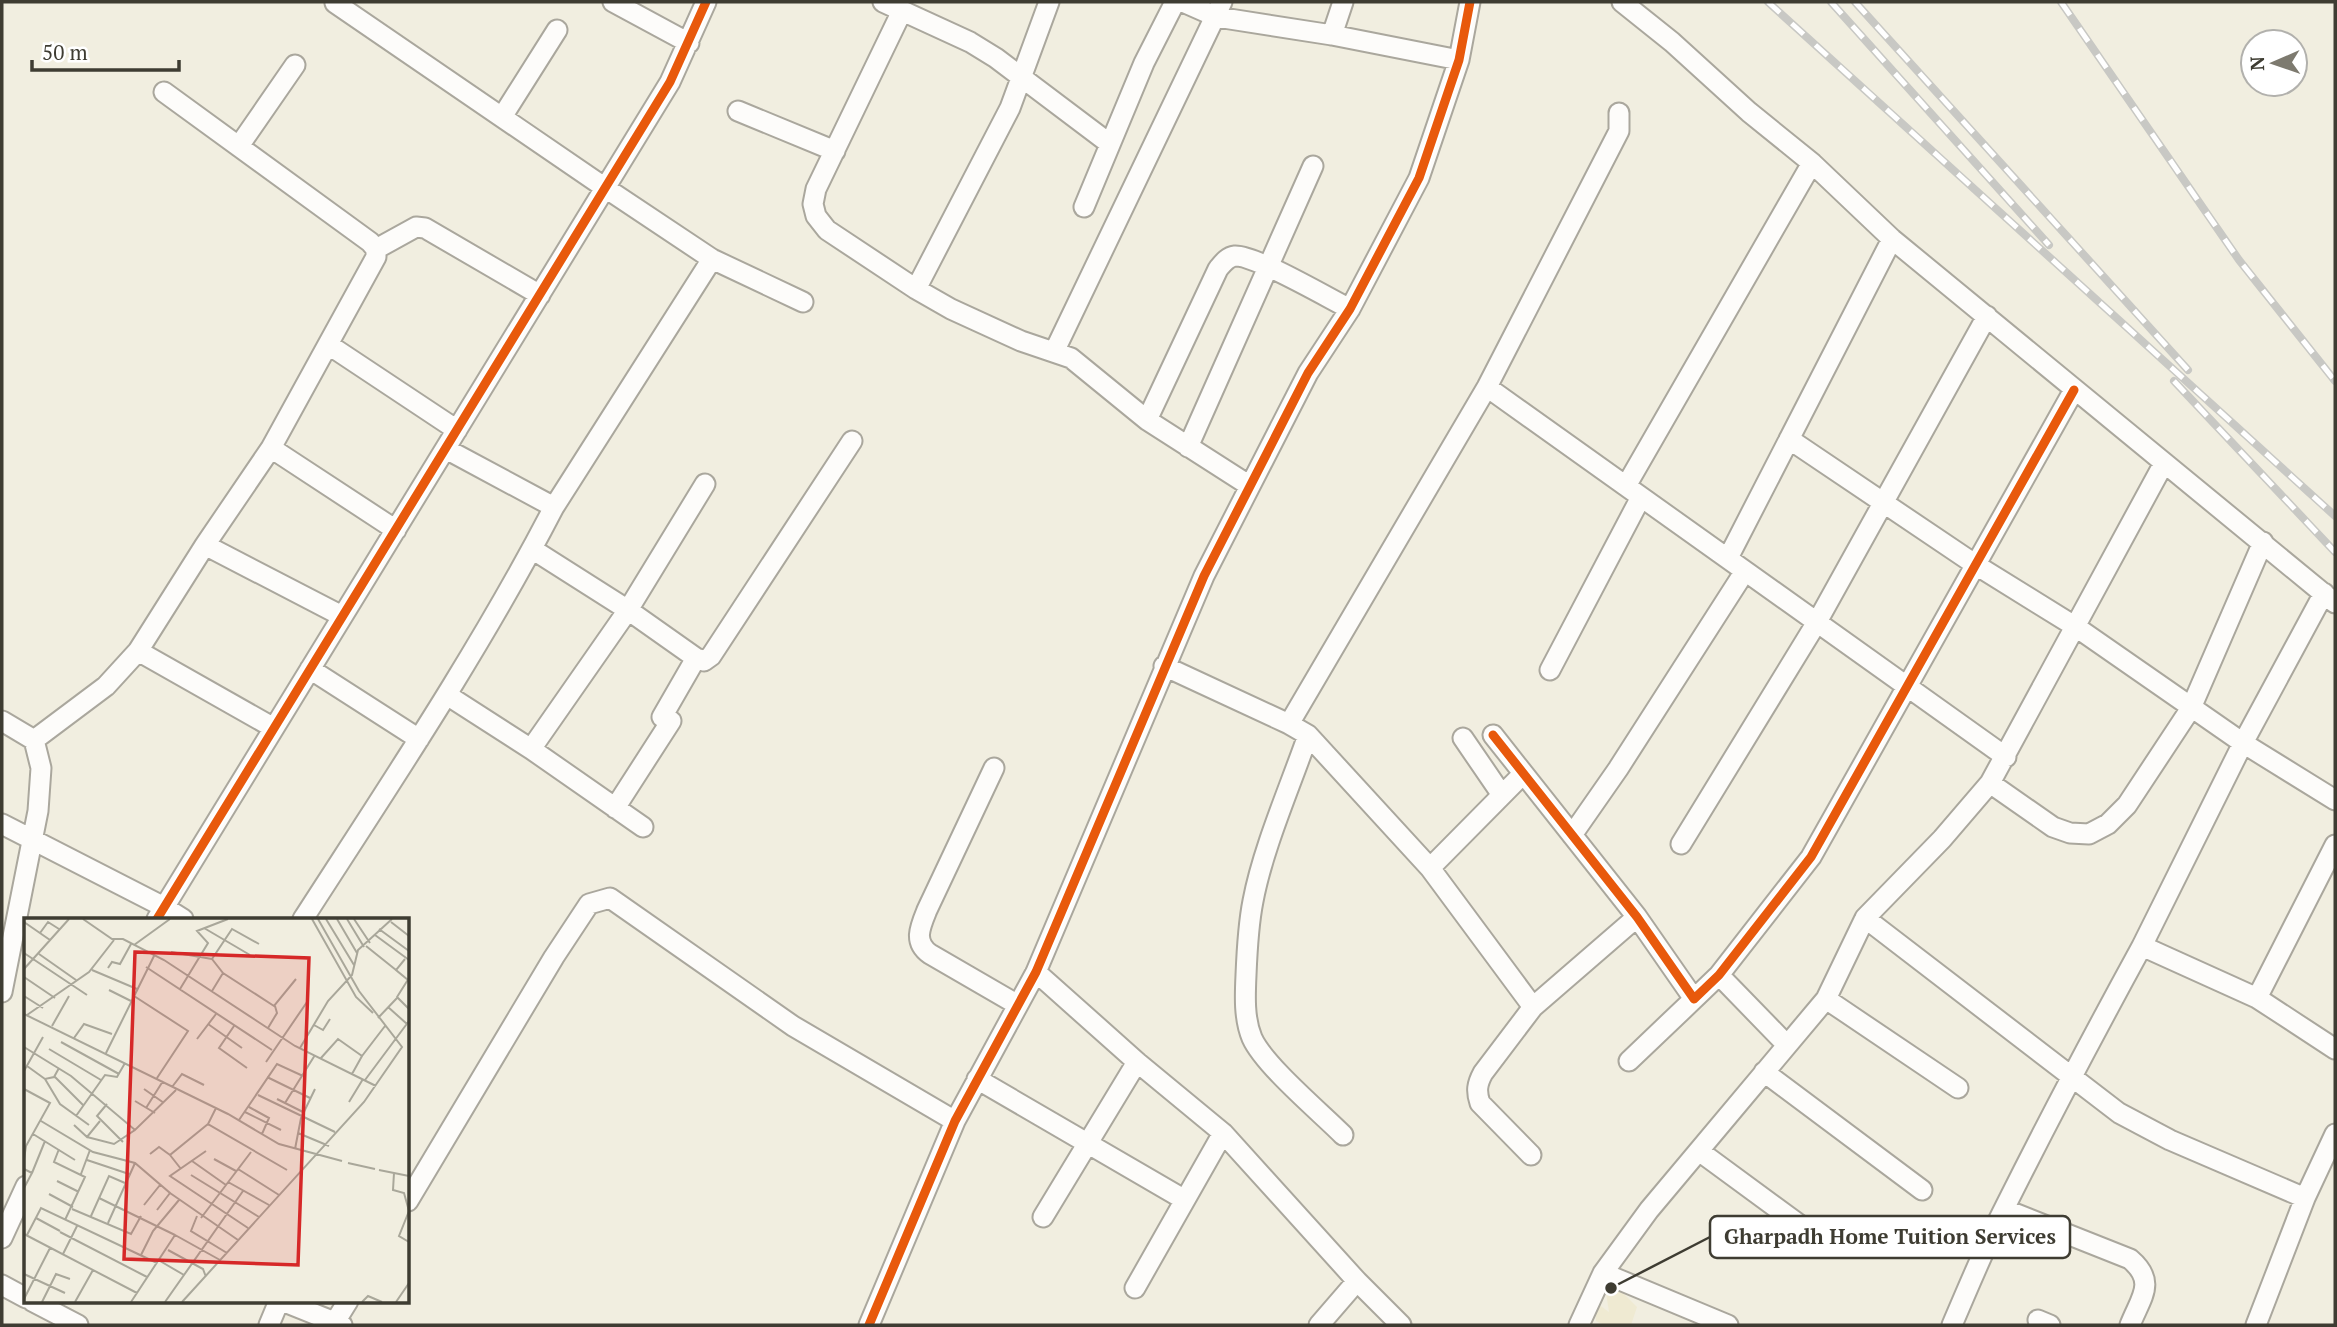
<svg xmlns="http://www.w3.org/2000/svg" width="2337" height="1327" font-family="'PT Serif',serif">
<rect width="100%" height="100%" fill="#f1eee0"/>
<path fill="#efead2" d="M1603 1273 1637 1307 1631 1325H1604L1596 1321 1595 1302 1609 1312Z"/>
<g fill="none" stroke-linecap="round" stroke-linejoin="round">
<defs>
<path id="minor" d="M613 2 689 43
M883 2 970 42 996 58 1110 144
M1183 2 1217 17 1332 35 1459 60
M1622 2 1672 42 1749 112 1812 163 1892 239 2335 603
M335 3 604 187 712 259 803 302
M902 11 816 189 813 204 816 216 827 230 916 289 951 309 1021 341 1071 358 1147 420 1250 486
M1332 35 1343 2
M738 111 835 151
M502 117 557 30
M239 146 295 65
M1084 207 1144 63 1175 2
M376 249 416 227 425 228 540 295
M916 289 1010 108 1049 2
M329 345 457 430
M1055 350 1222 2
M1487 387 2006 757
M1147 420 1218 269C1223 263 1227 257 1235 256 1255 255 1328 298 1350 309
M1789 439 1976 565 2076 627 2243 743 2335 800
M1188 447 1313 166
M271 448 396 530
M446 449 554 507
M1626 486 1812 163
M205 545 342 616
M532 549 628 610 696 658 704 661 711 656 852 441
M1728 558 1892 239
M2324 593 2243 743 2142 946 2257 998 2335 1049
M138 651 274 728
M1164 666 1289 724 1487 387 1619 131V113
M310 669 419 739
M1550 670 1641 497
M447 695 531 749 643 827
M662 717 696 658
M2 721 34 740 106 686 138 651 205 545 271 448 376 257V249L370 242 164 92
M1289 724 1308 735 1430 868 1533 1007 1637 917
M1308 735C1290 787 1263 848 1253 901 1248 926 1247 950 1246 975 1245 996 1244 1019 1252 1038 1264 1065 1320 1112 1343 1135
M1493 735 1637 917 1694 999 1719 975 1811 857 2074 390
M1463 738 1502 795
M531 749 628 610 705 484
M994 768 927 910C920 927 913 942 930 954L1018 1005
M1990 783 2053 827 2070 833 2089 834 2108 824 2127 805 2191 708 2263 542
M615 808 671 721
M2 824 164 907 183 919
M1572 835 1618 769 1745 571
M1681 844 1817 622 1987 316
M1430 868 1523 774
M1865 918 2119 1113 2170 1140 2305 1198
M157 919 670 82 706 2
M303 919C390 784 480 650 554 507L712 259
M1036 972 1137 1062 1223 1133 1357 1281 1319 1325
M1719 975 1787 1045
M2 992 38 811 41 768 34 740
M2257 998 2335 845
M1826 999 1865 918 1942 839 1990 783 2164 463
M1629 1061 1694 999
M1764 1072 1922 1190
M977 1079 1185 1200
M1699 1151 1823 1242
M1531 1155 1480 1103C1476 1091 1477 1084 1483 1073L1533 1007
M408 1201 554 957 589 904 610 898 793 1026 955 1121
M2004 1209 2130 1259C2157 1282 2141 1297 2130 1325
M1043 1217 1137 1062
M2 1238 26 1186
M1603 1273 1728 1325
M1357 1281 1401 1325
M2 1285 26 1298
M1135 1288 1223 1133
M32 1301 78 1325
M282 1301 342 1325
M2038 1320 2050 1325
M335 1322 348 1301
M269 1325 279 1301
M869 1325 955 1121 1036 972 1204 576 1308 373 1350 309 1419 178 1459 60 1470 2
M1579 1325 1603 1273 1649 1210 1826 999 1958 1088
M1952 1325C1969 1286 1985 1246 2005 1207 2049 1119 2095 1032 2142 946
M2256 1325 2305 1198 2335 1134"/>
</defs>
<use href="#minor" stroke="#aaa79d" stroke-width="23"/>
<use href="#minor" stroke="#fdfcfa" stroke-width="19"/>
<defs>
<path id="rail" d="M1768 2 2335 516
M1831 2 2049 245
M1855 2 2188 370
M2061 2 2239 260 2335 381
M2174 381 2335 552"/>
</defs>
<use href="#rail" stroke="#c8c8c4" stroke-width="8"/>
<use href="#rail" stroke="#fff" stroke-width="5" stroke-dasharray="16" stroke-linecap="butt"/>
<defs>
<path id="cycleway" d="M1493 735 1637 917 1694 999 1719 975 1811 857 2074 390
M157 919 670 82 706 2
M869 1325 955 1121 1036 972 1204 576 1308 373 1350 309 1419 178 1459 60 1470 2"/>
</defs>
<use href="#cycleway" stroke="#fff" stroke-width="13"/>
<use href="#cycleway" stroke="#e8590c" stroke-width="9"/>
</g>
<g transform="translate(24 918)">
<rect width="385" height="385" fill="#f1eee0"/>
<path fill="none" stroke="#a9a79a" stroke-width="2" d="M59 1 88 21H99L140 42 271 128 352 168M288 1 332 79 349 95M302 1 330 47M313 1 333 35M323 1 340 29M330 1 346 25M0 4 26 22M367 4 385 18M180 10 226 37M355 11 385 33M16 15 24 4 35 11M351 17 385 42M235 26 208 11 188 41 199 55 250 88 272 61M110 27 146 1M342 28 372 52M147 34 188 41M0 35 63 77M15 36 52 62M381 41 372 52 384 62M122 49 248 132M84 50 88 44 96 46 107 26M0 51 45 1M68 52 113 71M0 59 31 80M385 60 373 79 385 91M156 71 184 25 173 13 204 1M85 72 107 83M188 73 199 55M0 78 19 90M110 78 164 113 133 160M364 89 383 106M0 96 204 196 255 226 318 243M3 97 65 54 90 22M354 100 373 80M184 106 218 130M290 107 299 112 306 101M28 108 45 78M210 108 195 130 223 150M244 110 253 95 251 88M50 120 60 106 88 116M173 121 192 96M37 124 95 156M0 129 47 158 111 212 152 172M276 130 304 83 328 57 334 32 368 1M25 131 77 162M82 135 130 38M338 138 361 108M297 140 314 121 338 138 328 156M242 144 283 84M3 148 21 161 30 159 35 150M0 153 19 119M31 159 59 187M243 159 286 180M21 161 36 186 65 207M341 162 385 103M148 169 158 156 180 167M0 171 26 185 2 228 0 241M120 171 140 185M234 177 311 214M253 181 279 194M111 183 131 195M325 184 339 161M261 185 291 137M83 186 73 198 99 224M225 189 245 200 238 216M122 190 139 163M192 190 184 206 263 252M221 194 257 212M52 198 81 157 93 159 101 145M215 202 253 146 279 158M17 203 69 234 111 245 146 275 133 292M50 207 63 219 76 203M274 215 305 228M9 216 51 242M63 219 90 226 111 212M35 231 30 244 61 259 41 302M271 231 277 200 291 171M182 233 146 258 224 310M126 236 135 229 146 237M190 241 212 253M63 242 105 256M168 243 202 267M324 245 351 251M0 251 8 255 0 270M157 251 146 237 184 206M214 251 255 277M355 252 385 258M8 255 21 223M370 255 369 272 380 275 385 293M57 256 66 232M167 257 235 299M33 263 55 274M204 264 245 287M146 275 214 322M25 276 49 289M75 280 151 317M120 287 136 267M48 291 107 316 117 298M385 293 375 318 385 324M67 298 85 258 101 265M173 298 167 313 203 335M12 300 36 313M177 300 227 234M84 305 111 245M36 314 123 359M0 316 113 375M3 317 17 290 133 345M144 332 179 351 182 359M39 336 53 308M117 337 129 313 155 282M136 343 160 357M0 356 41 375M0 381 26 330M18 384 32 356 46 361M51 384 69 352M107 384 151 317 196 342M141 384 219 273M158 384 340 184 378 129 335 73 294 1M338 384 344 378 358 384M372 384 385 365"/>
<path fill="#d62828" fill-opacity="0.15" stroke="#d62828" stroke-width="3.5" d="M111 34 285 40 274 347 100 341Z"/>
<rect width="385" height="385" fill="none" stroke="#3e3c32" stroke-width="3.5"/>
</g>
<path fill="none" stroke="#3e3c32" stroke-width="2.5" d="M1611 1288L1710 1237"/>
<circle fill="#3e3c32" stroke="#fff" stroke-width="2.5" cx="1611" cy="1288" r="7"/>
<rect fill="#fff" stroke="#3e3c32" stroke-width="2.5" x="1710" y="1216" width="360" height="42" rx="7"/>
<g font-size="21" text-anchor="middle" font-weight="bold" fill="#3e3c32">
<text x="1890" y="1244">Gharpadh Home Tuition Services</text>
</g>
<rect width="2337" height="1327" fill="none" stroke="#3e3c32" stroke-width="7"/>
<g transform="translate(2274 63) rotate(268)"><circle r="33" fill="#ffffff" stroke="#b2b1ad" stroke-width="2"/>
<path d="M0-5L12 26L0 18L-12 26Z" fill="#7d7a6f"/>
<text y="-10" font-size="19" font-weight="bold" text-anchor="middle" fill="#3e3c32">N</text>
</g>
<path d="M32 60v10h147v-10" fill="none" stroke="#3e3c32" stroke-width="3.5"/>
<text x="42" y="60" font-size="21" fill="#3e3c32" stroke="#ffffff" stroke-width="5" paint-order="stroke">50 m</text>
</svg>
